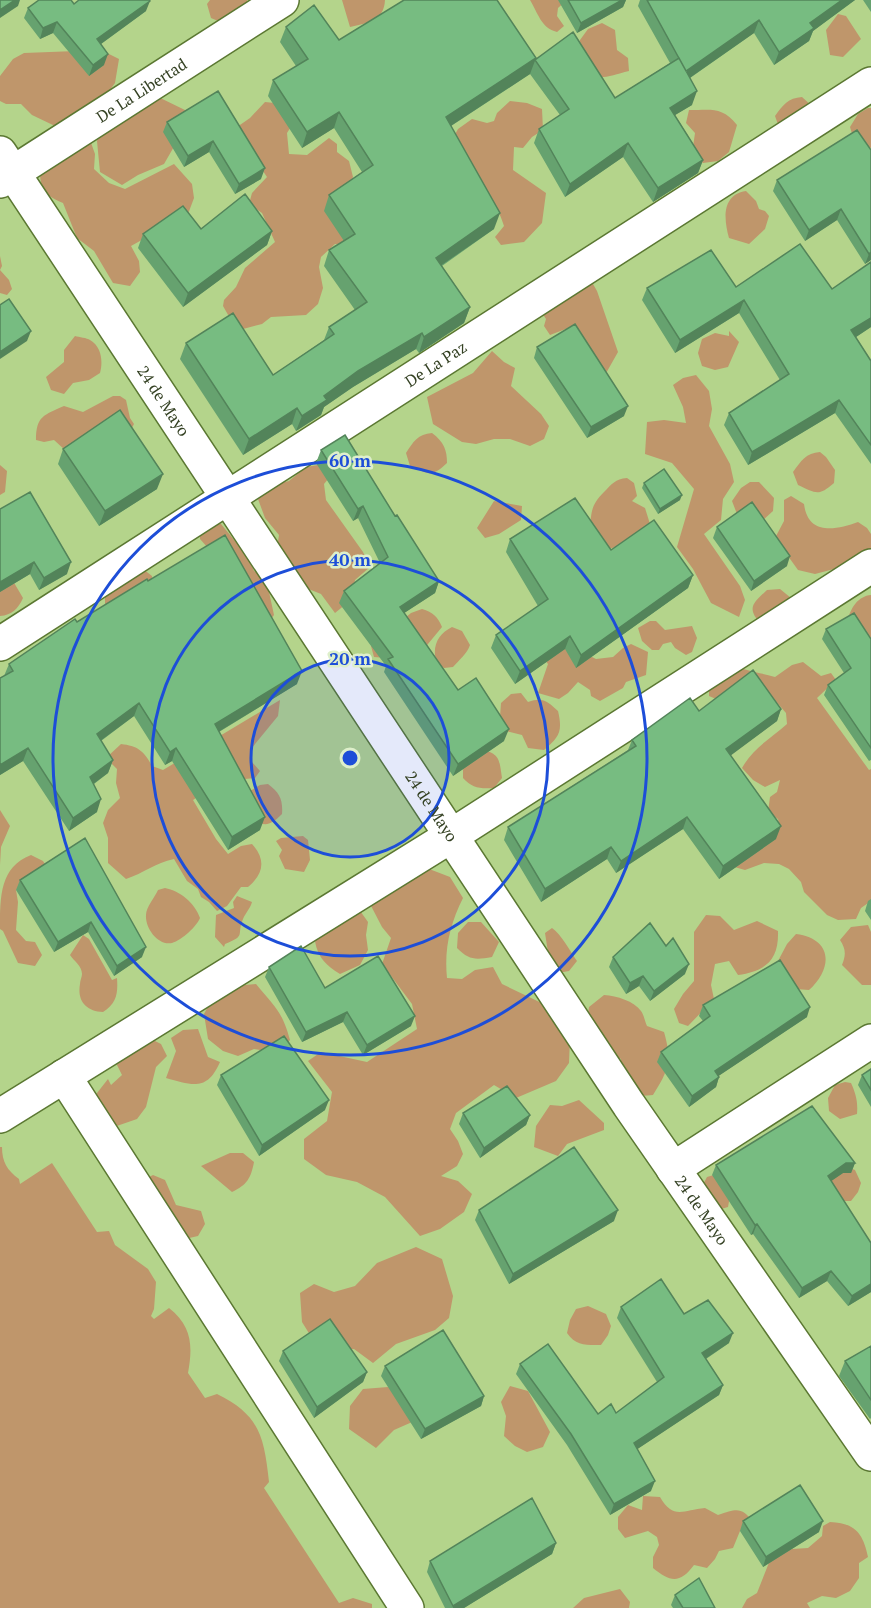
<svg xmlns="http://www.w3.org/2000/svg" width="871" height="1608" font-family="'PT Serif',serif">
<rect width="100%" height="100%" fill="#b4d48b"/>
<path fill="#bf966b" d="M210 0H247L248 2 230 26 211 18 207 4Z
M342 0H385C384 21 368 23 350 27Z
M530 0H567L558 8 557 16 564 26 557 32C541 28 538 13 530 0Z
M838 14 846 16 861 39 843 57 830 55 826 30Z
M602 23 615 30 617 50 628 58 629 71C608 76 597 83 579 69L580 40 588 29Z
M91 45 119 59 115 83 101 102 55 126 32 115 21 104H6L0 101V76L13 59 24 53 76 51Z
M148 92 187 111 183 131 164 164 138 175 122 185 100 172 97 141 104 121Z
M802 97 813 107 780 130 775 116C783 105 788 98 802 97Z
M510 101 527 103 542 109 543 130 532 137 523 148 514 147 513 170 546 193 542 223 524 242 501 245 495 237 504 226C495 194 469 173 446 151L458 129 472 119 487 123 494 121 497 113Z
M265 102 284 104 297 117 287 133 289 154 307 155 329 138 337 144V152L349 161 353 177 349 187 357 244H335L321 257 319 267 323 288 318 304 306 315 271 317 262 324 243 329 231 320 223 306 224 300 236 287 245 268 275 242 262 213 249 204 252 193 267 177 240 137 237 127 250 118Z
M868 108H871V148L854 140 850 127 858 114Z
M689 110C711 110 722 106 737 125L729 152 718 161 703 163 692 154 695 133 686 123Z
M90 140 95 154 94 169 109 183 125 189 174 164 192 184 194 198 188 214 131 246 139 261 140 272 130 286 113 283 94 251 77 238 63 203C47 196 41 192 40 174Z
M746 191 756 201 759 209 765 211 769 216 765 229 749 244 729 238C724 220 721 195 746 191Z
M0 256 2 266 0 270 9 280 12 289 7 295 0 293Z
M589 277 597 291 618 352 605 375 571 327 550 335 544 326 546 319 539 308Z
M729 331 739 342 728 367 715 370 702 366 698 353 702 339 715 333 729 336Z
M75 336C79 337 87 338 90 340 102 347 103 362 100 373L89 380 73 383 64 394 51 390 46 377 64 362V350Z
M492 351 504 362 515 368 511 386 541 414 549 426 544 439 530 446 510 439H494L476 444 462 442 433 424 427 397 473 373Z
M696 375 709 391 712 409 709 426 730 464 734 482 723 499 721 520 704 534 740 586 745 600 739 617 711 603 693 569 677 547 694 489 672 463 645 454 647 422 664 420 686 423 683 407 673 385 683 378Z
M113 396H120L126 400 130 418 134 424 127 437 65 450 54 440 44 442 36 440C36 416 44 415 64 406L83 412Z
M432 433C444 442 447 450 447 463 431 478 429 474 410 466L406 453C413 442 418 434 432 433Z
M820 452 826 457 835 470 834 483C818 497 816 493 798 485L793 472C801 461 806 453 820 452Z
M324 464 333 473 324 484 326 500 363 552 370 567 355 580 352 599 335 613 321 594 291 582 275 561 279 535 265 518 258 499 273 485 289 481 306 467Z
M0 465 7 471 5 492 0 495Z
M627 478 634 483 637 496 632 501 645 508 650 524 616 547 608 549 590 531C591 512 591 505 604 492 612 484 615 479 627 478Z
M750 482H759L774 498 773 511 762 521 737 514 732 501 741 488Z
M791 496 804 504C808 536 836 530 858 522L867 528 871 534V580L862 585 834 569 815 574 798 570 775 538 784 521V500Z
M494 501 522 506 521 520 499 534 485 538 477 528Z
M210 520 221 524 249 558 254 571 266 578 274 615 271 619 200 539V526Z
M0 552 13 581 23 598C18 609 12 615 0 616Z
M143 569 152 576V589L105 611V584Z
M780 589 791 598 761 624C746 608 753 603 767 590Z
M871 595V647L848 619C851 608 858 596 871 595Z
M422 609C433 612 438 617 442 627L423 650 387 658 374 657 371 646 411 613Z
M650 621H656L665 630 692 626 697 638 692 652 686 655 675 648 671 642 663 644 659 650H652L642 641 638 628Z
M452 627 462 631 470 645C467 654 459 660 453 667L444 668 437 663C431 647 438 634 452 627Z
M534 628 596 659 613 657 623 648 631 644 648 652 646 675 626 682 623 688 600 701 591 696 590 690 578 682 568 693 559 699 538 693 548 664 542 657Z
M803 662 821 676 831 673 836 680 817 698 869 770 871 769V901L861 908 856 919 838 920 827 915 804 892 801 882 789 869 779 864 764 863 745 870 731 866 766 835 780 829 778 819 768 812 770 797 777 792 780 780 765 787 753 780 742 768C753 748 770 739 787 724L786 713 773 698 716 699 709 696V688L733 664C746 672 759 672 775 677L792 665Z
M521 693 528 702C543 697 547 701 558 711 563 732 559 737 544 750L528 748 522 735 502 730 500 717 501 703 511 694Z
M280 700 278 716 251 749V761L260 771 255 778 245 779 244 786 215 785 193 800 216 839 228 854 241 846 252 844C266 859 264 874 248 887H241L227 906 217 911 209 902 201 897 198 889 187 881 174 859C155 863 144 873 126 879L108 863V838L103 823 108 810 120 798 116 783 117 769 106 758 121 744C138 746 144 751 152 766L163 770Z
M480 749C500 754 499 758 502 778L494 788C480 789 472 788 463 778V770L468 755Z
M268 784C280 793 283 800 282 814 267 829 264 825 246 817L250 791 260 785Z
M0 810 10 826 1 847 0 865Z
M303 836 308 840 310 860 304 872 285 869 279 856 282 850 276 841 281 838Z
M31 855 43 861 50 872 16 890 18 902 16 930 26 941 35 942 42 955 35 966 18 963 3 931 0 929C0 896 0 867 31 855Z
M424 867 450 877 463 898C450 924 444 949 447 978L462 979 475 970 493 967 502 984 552 1008 570 1039 569 1063 556 1081 516 1098 494 1085 456 1113 450 1129 458 1141 463 1154 457 1166 441 1176 458 1181 472 1194 464 1212 440 1229 420 1236 385 1197 357 1182 326 1175 304 1159V1139L327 1121 332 1092 308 1061 321 1052 367 1062 417 1029 412 1004 382 964 391 938 382 927 368 900Z
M165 888C180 891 195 903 200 918 197 926 182 940 172 943 158 946 145 928 146 915 146 907 155 897 158 890Z
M237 896 252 902C250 909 246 912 243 919 236 936 247 935 225 944L224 947 215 937 216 915 234 908 233 902Z
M358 908 368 922 366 935 368 950 360 965 340 974C311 957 315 940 313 910Z
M706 915 720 916 734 930 757 921 778 931C779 960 766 971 738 975L729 961 715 964 711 985 714 999 688 1026 679 1023 674 1009 683 994 694 981V932Z
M468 922H481L499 942 492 957C475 960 469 960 457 948L458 933Z
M868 925 871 932V985H862L842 965C846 955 846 949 840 940L851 927Z
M552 928C561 934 570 951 577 961L569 971 558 973 550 965 545 933Z
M796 934C833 939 833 968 809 990L796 989 778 961 787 944Z
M83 935 89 939 112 980 117 978C118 993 117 1003 103 1012 86 1011 77 1001 80 984 80 980 82 977 82 974 82 966 74 961 70 955Z
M256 984C275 1007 282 1011 290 1040L279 1053 254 1049 238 1056 223 1051 208 1039 204 1014 213 997 245 985Z
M604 995C617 996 634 1001 641 1011 644 1015 645 1022 647 1026L664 1032C672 1060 669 1070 653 1095L641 1096 620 1071 621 1059 606 1050 587 1021 589 1007Z
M198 1029 208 1057 220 1062C207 1092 192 1085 166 1078L176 1051 171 1038 183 1030Z
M149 1038 161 1044 167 1056 156 1067 146 1107 137 1119 111 1128 90 1102 108 1079 111 1085 122 1075 116 1063Z
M845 1082 851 1083C856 1094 858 1102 857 1114L840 1119 829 1111 828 1098 835 1085Z
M579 1100 604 1123V1130L567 1144 558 1156 534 1147 536 1126 550 1105 562 1106Z
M0 1147H2C2 1162 7 1170 19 1179L20 1184 52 1163 97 1232 109 1231 115 1245 148 1269 156 1282 154 1309 151 1316 154 1319 169 1308C192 1326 193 1346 188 1373L205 1398 217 1394C260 1415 264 1437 269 1482L264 1488 339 1603 353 1598 372 1604V1608H0Z
M230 1153H243L254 1162C251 1178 247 1185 232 1192L201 1166Z
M838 1163 855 1170 861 1183 858 1192 851 1201H832L820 1176Z
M717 1174 730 1196 728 1207 711 1212 700 1190 707 1177Z
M153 1175 165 1180 176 1205 201 1211 205 1224 198 1236 185 1239 181 1226 158 1216 141 1181Z
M416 1247 442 1259 453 1296 449 1318 435 1330 396 1344 373 1363 354 1349 320 1351 302 1322 300 1293 314 1284 334 1292 355 1286 377 1263Z
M588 1306 606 1314 611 1326 608 1335 601 1345C586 1345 576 1346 567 1333L570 1320 576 1309Z
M510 1386 528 1391 550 1432 543 1447 527 1452 515 1446 504 1436 506 1416 501 1402Z
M388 1387 407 1403 419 1419 394 1430 376 1448 349 1429 350 1406 363 1389Z
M643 1496 660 1497C673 1520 683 1510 705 1508L718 1515C737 1509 741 1506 754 1523L740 1531 733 1548 719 1551 715 1559 707 1568 694 1565C680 1584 670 1582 653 1568V1557L659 1545 657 1537 648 1531 625 1538 618 1529V1517L628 1505 642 1510Z
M830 1522C855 1523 863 1533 868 1557L859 1563V1578L850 1591 836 1598 822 1596 807 1603 810 1608H742L747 1599 757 1593 772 1555 792 1549 808 1548 822 1536 823 1526Z
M620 1589 630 1602 629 1608H573L584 1598Z"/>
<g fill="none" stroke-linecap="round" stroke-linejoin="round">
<defs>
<g id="minor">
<path id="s1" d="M0 153 629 1105 871 1454"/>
<path id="s2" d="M0 181 282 0"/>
<path id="s3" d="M0 644 871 84"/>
<path d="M64 1076 407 1608"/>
<path d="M0 1116 451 836 871 566"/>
<path d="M673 1169 871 1041"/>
</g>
</defs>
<use href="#minor" stroke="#5b7832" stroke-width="36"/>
<use href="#minor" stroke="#fff" stroke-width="33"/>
</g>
<path fill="#66a26f" d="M558 0H626L623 7 577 33Z
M640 0H855L813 31 809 41 774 65 754 33 690 78 692 105 675 115 703 160 698 173 653 202 623 157 565 197 534 143 539 129 560 115 530 74 451 126 494 229 442 266 470 307 464 323 419 353 416 349 353 387 324 407 321 415 296 431 292 424 243 455 180 359 186 343 273 375 324 340 329 327 355 310 324 266 329 250 344 241 324 211 329 195 362 172 334 128 302 148 268 96 273 80 296 66 280 42 286 27 339 40 535 60 615 98 670 63 638 6Z
M863 0H871V12Z
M74 4 146 11 101 44 104 65 89 76 53 33 40 39 24 18 28 8Z
M218 91 261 179 235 194 209 152 184 167 163 132 167 122Z
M871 150V260L865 264 837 220 805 241 773 191 777 180Z
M272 231 267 245 183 307 138 248 143 234Z
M871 262V327L856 337 871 361V464L835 413 748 465 724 425 729 413 780 380 739 313 675 353 642 300 647 288 736 287 832 289Z
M537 347 624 416 587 438 534 358Z
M63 449 157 489 99 526 58 464Z
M321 450 395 516 439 581 435 593 404 613 458 690 504 741 453 776 384 672 386 666 339 603 344 591 380 563 358 518 353 521 316 463Z
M644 483 680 500 658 514 642 488Z
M0 509 67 574 39 590 30 574 0 592Z
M717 527 787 566 751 591 713 538Z
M510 539 611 550 693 575 688 588 576 668 565 649 515 684 491 648 496 635 538 606 506 552Z
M148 581 297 684 219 732 260 830 228 850 172 761 165 765 134 716 101 741 113 760 108 773 94 784 97 812 69 831 23 761 0 775V678L4 676 9 664 77 622Z
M826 629 871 639V760L869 761 824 695 828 685 844 673 822 639Z
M781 709 777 721 730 755 776 839 719 879 683 829 616 873 607 859 541 902 504 840 508 827 628 750 632 740 699 711Z
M85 838 142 957 114 976 88 932 54 952 16 890 20 880Z
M871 899V920L865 911 868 901Z
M613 957 685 974 650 1001 639 986 626 994 609 967Z
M269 967 325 988 411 1026 363 1055 343 1022 302 1042 265 977Z
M703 1005 807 1017 718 1076 719 1077 716 1087 689 1107 657 1062 661 1052 703 1021 699 1016Z
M871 1069V1107L858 1085 862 1075Z
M221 1075 325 1110 259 1156 217 1085Z
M463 1113 530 1115 526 1125 480 1158 459 1124Z
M855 1163 851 1173H843L831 1181 871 1292 848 1306 827 1281 799 1298 753 1234 751 1235 712 1175 716 1165Z
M479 1210 614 1221 509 1284 475 1220Z
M621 1307 684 1314 729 1343 706 1359 723 1385 719 1395 637 1449 651 1491 610 1515 567 1445 516 1374 520 1364 598 1414 616 1413 657 1382 617 1318Z
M871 1346V1418L870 1419 839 1376 845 1361Z
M283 1351 367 1372 363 1382 314 1418 279 1361Z
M385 1366 484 1396 481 1406 421 1439 381 1376Z
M743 1521 819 1532 763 1567 740 1531Z
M556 1543 552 1554 464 1608H445L427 1572 430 1561Z
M675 1595 715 1608H673L671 1605Z"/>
<path fill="#53845a" d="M15 0H20L18 6 0 18V10Z
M622 0H626L623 7 577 33 581 23Z
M842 0H855L813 31 809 41 774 65 779 52 810 23Z
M150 1 146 11 94 49 97 39Z
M759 20 754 33 681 84 686 71Z
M57 22 53 33 40 39 43 28Z
M108 54 104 65 89 76 93 65Z
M536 58 530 74 440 133 446 117Z
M697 91 692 105 665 121 670 108Z
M339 112 334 128 302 148 307 132Z
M213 141 209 152 184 167 188 156Z
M628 143 623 157 565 197 570 184Z
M703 160 698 173 653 202 658 188Z
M265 168 261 179 235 194 239 184Z
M841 209 837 220 805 241 809 230Z
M500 213 494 229 430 273 436 258Z
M272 231 267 245 183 307 188 293Z
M871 252V260L865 264 869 254Z
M744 300 739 313 675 353 680 340Z
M470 307 464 323 419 353 424 337Z
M871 318V327L847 343 851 330Z
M31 331 27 341 0 359V352Z
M422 333 416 349 353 387 324 407 321 415 296 431 302 416 324 396 358 371Z
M839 400 835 413 748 465 752 452Z
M628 406 624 416 587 438 591 427Z
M297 408 292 424 243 455 249 439Z
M163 474 157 489 99 526 105 511Z
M682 495 680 500 658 514 660 509Z
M363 506 358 518 353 521 358 509Z
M790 556 787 566 751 591 754 581Z
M34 562 30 574 0 592V582Z
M71 562 67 574 39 590 44 578Z
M693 575 688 588 576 668 581 655Z
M439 581 435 593 395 619 400 607Z
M570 636 565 649 515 684 520 671Z
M302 671 297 684 210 737 215 724Z
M139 703 134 716 92 747 97 734Z
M781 709 777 721 722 762 726 749Z
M509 729 504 741 453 776 458 764Z
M28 748 23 761 0 775V765Z
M176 748 172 761 165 765 170 752Z
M113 760 108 773 85 790 90 777Z
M101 799 97 812 69 831 73 818Z
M265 817 260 830 228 850 232 837Z
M687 817 683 829 616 873 621 861Z
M781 826 776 839 719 879 723 866Z
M611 847 607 859 541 902 545 889Z
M91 922 88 932 54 952 58 942Z
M146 947 142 957 114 976 117 966Z
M689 964 685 974 650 1001 654 991Z
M643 976 639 986 626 994 630 983Z
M810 1007 807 1017 711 1081 715 1071Z
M347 1012 343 1022 302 1042 306 1032Z
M415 1016 411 1026 363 1055 367 1045Z
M719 1077 716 1087 689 1107 692 1096Z
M329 1100 325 1110 259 1156 262 1145Z
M530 1115 526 1125 480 1158 484 1148Z
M846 1163H855L851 1173H843L824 1186 828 1176Z
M618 1210 614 1221 509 1284 513 1274Z
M757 1224 753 1234 751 1235 755 1225Z
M831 1271 827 1281 799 1298 802 1288Z
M871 1284V1292L848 1306 852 1296Z
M733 1333 729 1343 699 1363 702 1353Z
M367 1372 363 1382 314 1418 317 1407Z
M723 1385 719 1395 630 1454 634 1443Z
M484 1396 481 1406 421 1439 425 1429Z
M655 1481 651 1491 610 1515 614 1504Z
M823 1521 819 1532 763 1567 766 1557Z
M556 1543 552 1554 464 1608H453V1606Z"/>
<path fill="#77bc81" stroke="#53845a" stroke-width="1.5" d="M0 0H15L0 10Z
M39 0H71L74 4 79 0H149L150 1 97 39 108 54 93 65 57 22 43 28 28 8Z
M404 0H497L536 58 446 117 500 213 436 258 470 307 424 337 422 333 358 371 324 396 327 400 302 416 297 408 249 439 186 343 233 313 273 375 334 334 329 327 367 302 329 250 355 234 329 195 373 165 339 112 307 132 273 80 308 59 286 27 314 5 339 40Z
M568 0H622L581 23Z
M647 0H842L810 23 814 28 779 52 759 20 686 71Z
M573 32 615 98 679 58 697 91 670 108 703 160 658 188 628 143 570 184 539 129 569 109 535 60Z
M218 91 265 168 239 184 213 141 188 156 167 122Z
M857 130 871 150V252L869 254 841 209 809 230 777 180Z
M245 194 272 231 188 293 143 234 183 206 201 229Z
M800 244 832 289 871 262V318L851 330 871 361V445L839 400 752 452 729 413 789 374 744 300 680 340 647 288 711 250 736 287Z
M9 299 31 331 0 352V305Z
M575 324 628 406 591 427 537 347Z
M120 410 163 474 105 511 63 449Z
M345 435 395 516 397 515 439 581 400 607 458 690 476 678 509 729 458 764 388 659 393 657 344 591 388 557 363 506 358 509 321 450Z
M664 469 682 495 660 509 644 483Z
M30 492 71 562 44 578 34 562 0 582V509Z
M575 498 611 550 654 520 693 575 581 655 570 636 520 671 496 635 548 599 510 539Z
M752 502 790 556 754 581 717 527Z
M225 535 302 671 215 724 265 817 232 837 176 748 170 752 139 703 97 734 113 760 90 777 101 799 73 818 28 748 0 765V678L13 671 9 664 75 619 77 622 147 579 148 581Z
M854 613 871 639V748L828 685 851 668 826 629Z
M753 670 781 709 726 749 781 826 723 866 687 817 621 861 611 847 545 889 508 827 636 746 632 740 690 698 699 711Z
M85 838 146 947 117 966 91 922 58 942 20 880Z
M650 923 666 946 673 938 689 964 654 991 643 976 630 983 613 957Z
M301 946 325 988 378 956 415 1016 367 1045 347 1012 306 1032 269 967Z
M780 960 810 1007 715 1071 719 1077 692 1096 661 1052 710 1016 703 1005Z
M284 1036 329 1100 262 1145 221 1075Z
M871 1069V1090L862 1075Z
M507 1086 530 1115 484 1148 463 1113Z
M812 1106 855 1163H846L828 1176 871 1243V1284L852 1296 831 1271 802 1288 757 1224 755 1225 716 1165Z
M574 1147 618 1210 513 1274 479 1210Z
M661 1279 684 1314 708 1300 733 1333 702 1353 723 1385 634 1443 655 1481 614 1504 571 1434 520 1364 548 1344 598 1414 611 1404 616 1413 664 1377 621 1307Z
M330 1319 367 1372 317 1407 283 1351Z
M443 1330 484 1396 425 1429 385 1366Z
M871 1346V1400L845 1361Z
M800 1485 823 1521 766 1557 743 1521Z
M532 1498 556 1543 453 1606 430 1561Z
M699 1578 715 1608H683L675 1595Z"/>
<circle cx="350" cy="758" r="99" fill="#1d4ed8" fill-opacity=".12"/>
<g fill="none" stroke="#1d4ed8" stroke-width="3">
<circle cx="350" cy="758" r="99"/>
<circle cx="350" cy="758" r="198"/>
<circle cx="350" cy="758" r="297"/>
</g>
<g text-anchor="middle" stroke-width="5" stroke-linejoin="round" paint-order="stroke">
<g font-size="16" fill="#344123" stroke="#deefcb">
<text dy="6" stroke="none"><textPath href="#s2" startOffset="168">De La Libertad</textPath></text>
<text dy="6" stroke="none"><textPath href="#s3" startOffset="518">De La Paz</textPath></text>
<text dy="6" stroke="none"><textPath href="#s1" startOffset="297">24 de Mayo</textPath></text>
<text dy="6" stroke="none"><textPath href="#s1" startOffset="783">24 de Mayo</textPath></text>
<text dy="6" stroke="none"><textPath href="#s1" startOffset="1269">24 de Mayo</textPath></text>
</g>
</g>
<circle cx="350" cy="758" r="9" fill="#1d4ed8" stroke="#deefcb" stroke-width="3"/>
<g font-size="18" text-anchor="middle" font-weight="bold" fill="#1d4ed8" stroke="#deefcb" stroke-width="5" stroke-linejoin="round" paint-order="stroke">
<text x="350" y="467">60 m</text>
<text x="350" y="566">40 m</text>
<text x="350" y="665">20 m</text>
</g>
</svg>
